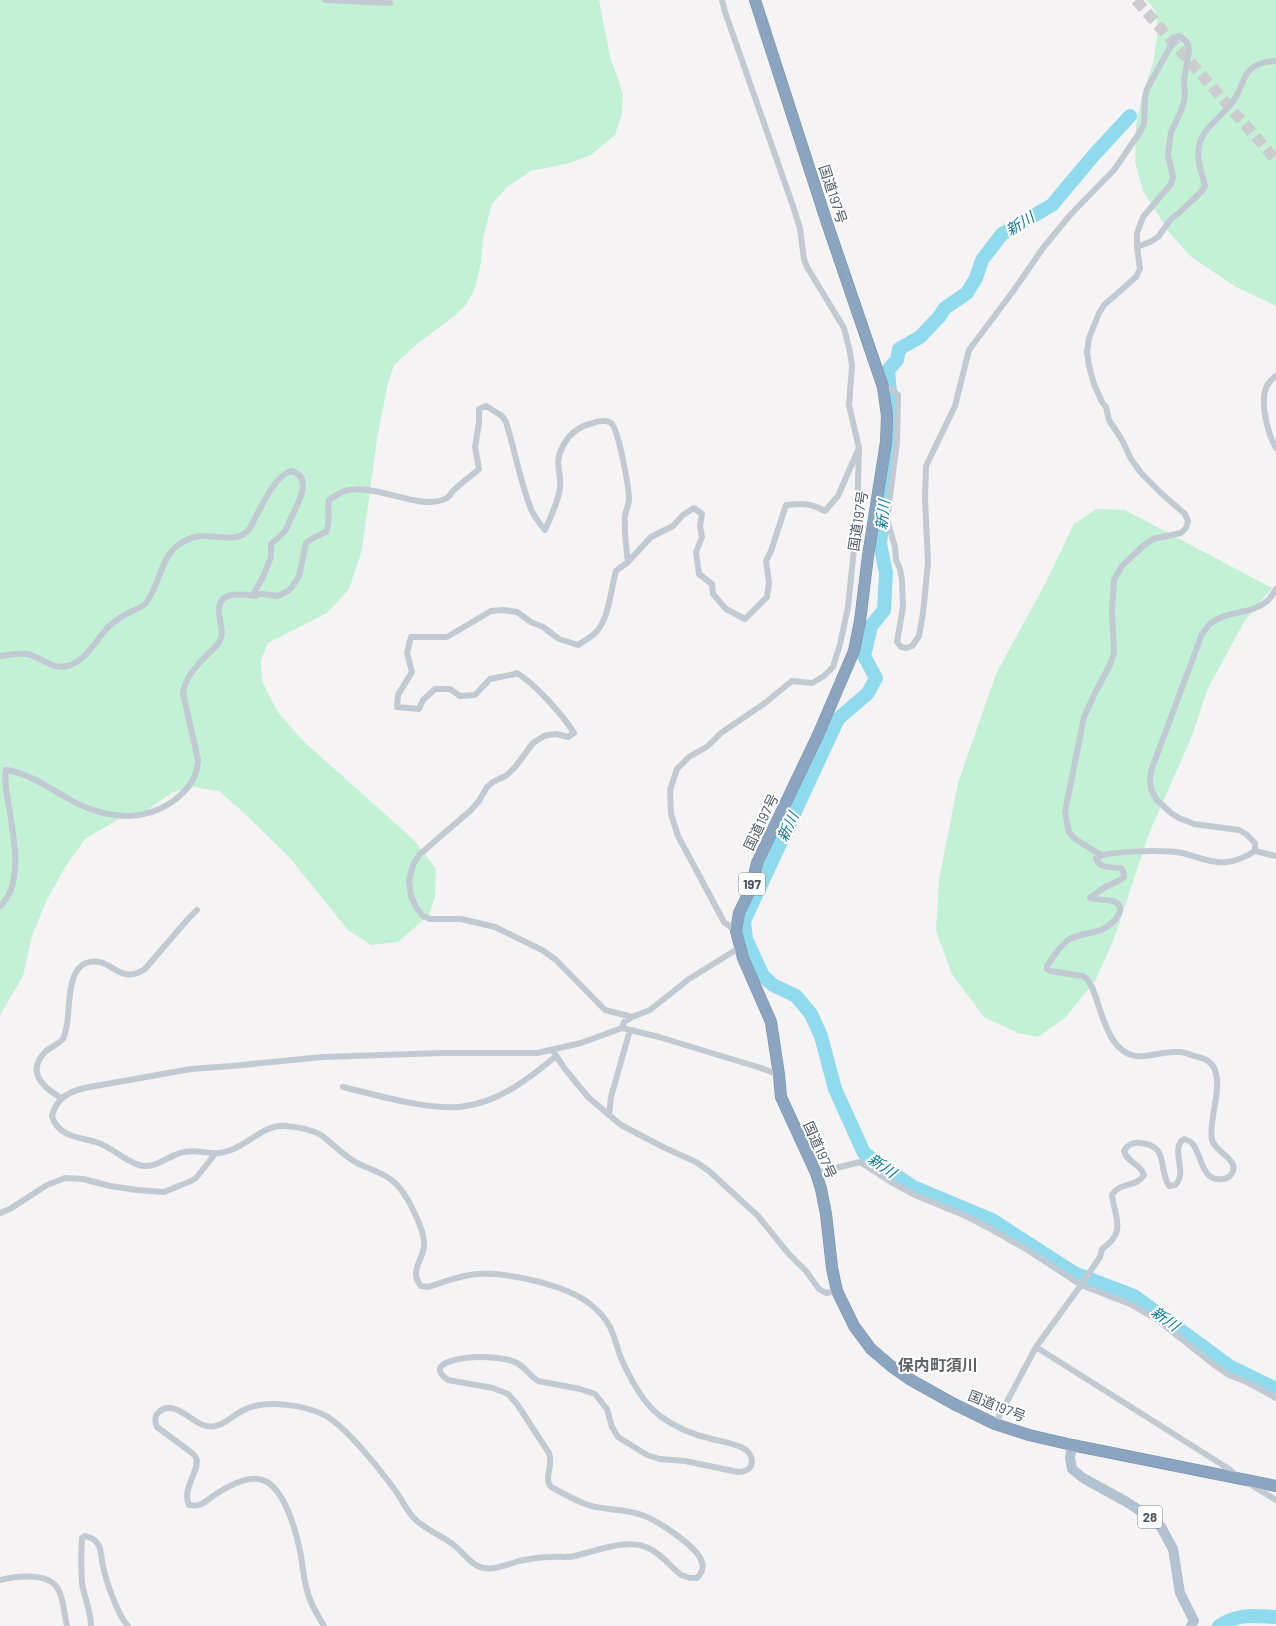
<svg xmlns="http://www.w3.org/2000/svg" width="1276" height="1626" font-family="Barlow,'Noto Sans JP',sans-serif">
<rect width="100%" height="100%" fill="#f5f3f3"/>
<path fill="#c3f1d5" d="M0 0H599L610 56 623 94 622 114 615 135 591 155 570 163 531 171 507 187 492 204 483 238 481 263 475 288 466 305 452 318 418 343 394 365 388 383 377 439 362 550 349 589 327 613 268 643 261 660 262 681 277 711 302 740 414 840 436 869 435 897 429 915 398 942 371 945 348 930 290 858 244 813 219 791 193 787 173 792 144 812 117 820 85 839 65 867 45 904 32 936 23 976 0 1015Z
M1146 0H1276V306L1236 287 1190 256 1169 232 1143 191 1135 162 1136 125 1143 92 1153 64 1158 30 1155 10Z
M1096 509 1125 510 1272 588 1244 622 1207 690 1192 736 1150 831 1114 939 1095 981 1065 1018 1038 1037 1018 1033 984 1017 952 974 936 931 939 880 958 783 996 674 1045 584 1074 524Z"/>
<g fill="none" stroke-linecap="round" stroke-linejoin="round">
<path stroke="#90daee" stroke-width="14" d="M1130 116 1093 156 1052 205 1002 234 982 260 976 278 967 293 945 308 939 317 920 337 899 349 897 360 888 370 891 404V440L880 544 886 573 884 610 871 626 864 656 876 678 868 693 838 719 744 921 746 939 763 976 773 985 796 996 811 1014 821 1036 835 1089 864 1153 913 1187 992 1220 1074 1273 1134 1296 1229 1366 1276 1389
M1219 1626C1238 1613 1254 1616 1276 1617"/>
<path stroke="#caccce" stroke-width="11" stroke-dasharray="11 5.5" stroke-linecap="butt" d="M1136 0 1276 160"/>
<defs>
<path id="highway" d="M755 0 827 223 883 387 887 416 886 442 868 556 860 621 854 651 818 735 757 863 751 888 739 913 736 931 743 958 771 1022 779 1075 781 1097 816 1173 821 1189 826 1214 832 1268 837 1291 854 1326 871 1349 891 1366 911 1380 954 1404 995 1424 1029 1435 1072 1445 1276 1486"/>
</defs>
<use href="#highway" stroke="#7690ad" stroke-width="12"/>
<path stroke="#c1cad2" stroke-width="6" d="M325 0 390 3
M722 0 725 12 793 206 800 228 804 259 807 267 844 328 850 352 852 366 849 405 859 448 857 520 848 607 840 644 833 667 824 676 812 683 792 681 765 703 721 733 708 746 689 757 677 769 670 790 671 814 678 836 724 922 736 931
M1137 247 1150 242 1158 237 1171 219 1180 212 1201 192 1205 186C1202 173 1196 159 1199 146 1203 127 1224 115 1234 100 1241 90 1242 78 1250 70 1257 63 1267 61 1276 61
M1276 376C1272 379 1268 383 1266 388 1260 403 1268 435 1276 448
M883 387 893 390 898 395 897 442 887 519 895 547 896 560 900 569 902 580 903 607 897 642 901 647 906 648 912 646 919 636 923 613 928 563 925 499 926 466 955 406 969 350 1014 290 1043 248 1071 214 1114 170 1138 135 1144 124 1145 98 1147 89 1175 38 1179 36C1185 39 1189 44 1189 51L1184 80 1185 96 1182 109 1171 132 1168 155 1173 177 1171 184 1143 217 1137 233V247L1140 269 1136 277 1104 305 1099 313 1089 338 1087 352 1089 366 1094 384 1102 402 1106 407 1109 420 1122 440 1131 459 1141 473 1161 493 1185 514 1188 521 1186 528 1181 533 1153 539 1143 546 1122 566 1114 580 1112 612 1114 653 1110 665 1096 691 1084 717 1065 812 1069 832 1075 839 1101 855
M254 593 278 596 288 591 292 587 299 576 306 543 311 539 326 532C331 521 327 513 329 500 333 497 338 494 342 492 374 480 420 513 447 498 450 496 451 493 453 491 461 483 471 476 479 469L475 447 479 423V409L486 406 502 416 506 422C515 451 520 481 531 509 534 517 540 524 545 530 551 517 558 502 560 488 562 472 553 464 563 446 569 434 580 426 593 423 598 421 606 420 611 423 618 426 629 488 629 499 629 504 626 510 625 516 624 531 626 547 628 562
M0 656C9 655 19 653 27 654 41 657 52 670 67 666 85 662 96 640 108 627 114 622 120 617 128 613 134 610 141 608 146 603 160 585 160 556 181 543 185 541 190 538 195 537 209 533 234 543 245 533 250 530 253 523 255 518 263 504 275 476 291 471 313 477 299 501 293 514 290 519 288 526 285 531 281 536 275 540 271 544V557L264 575 254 593 256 596C247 595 231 592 223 599 213 611 225 626 221 638 219 645 212 650 207 655 197 665 185 678 183 693L198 760C197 779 187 791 172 802 159 811 146 815 129 816 108 816 88 810 69 799 49 788 29 773 6 770 0 795 34 875 0 906
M1255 851V843L1246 834 1239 830 1194 824 1179 818 1171 813 1156 799 1151 789 1150 781 1151 771 1202 634C1205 631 1207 626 1210 624 1226 610 1250 615 1266 602 1270 599 1273 594 1276 589
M632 1017 605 1010 556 960 542 950 495 927 461 919H430L423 916 416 907 411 896 409 881 413 865 419 855 471 810 479 801 487 787 493 782 507 775 516 766 533 743 544 736 548 735 556 734 568 737 574 733C563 715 535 684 517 673L515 674 490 679 475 695 460 696 450 689H435L423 700 419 709 397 707 398 695 412 672 407 653 411 637H447L491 611 503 610 517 612 531 622 543 627 559 639 578 645C584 641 592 637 597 631 609 618 611 588 616 571L628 562 651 537 673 526 683 515 694 508 702 514 700 526 702 537 696 552 699 574 712 584 713 594 726 609 745 619 767 597 769 583 766 561 771 551 786 505C802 503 810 503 825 511L838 496 859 448
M622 1028 624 1022 632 1017 650 1010 689 979 739 948
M553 1051 565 1069 588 1097 621 1125 665 1148 696 1162 709 1171 758 1216 788 1253 806 1271 819 1289 826 1293 837 1291
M343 1087C377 1095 432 1112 466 1106 500 1101 530 1078 556 1056
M61 1098C43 1087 25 1072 46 1051 51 1047 59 1044 63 1039 65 1035 66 1029 67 1024 70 1007 67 970 86 963 112 954 117 987 145 969L187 920 197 910
M609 1115 611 1097 630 1030
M816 1173 860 1162 891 1182 917 1196 966 1216 987 1227 1026 1249 1081 1285 1130 1304 1156 1319 1213 1364 1229 1375 1247 1382 1276 1398
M0 1213 10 1209 47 1185 65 1178 83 1179 110 1186 137 1190 164 1192 191 1181 196 1178 215 1154
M1036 1347 1229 1469 1237 1476
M995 1424 1036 1347 1081 1285 1100 1257 1102 1249C1127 1232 1115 1219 1112 1195 1119 1182 1136 1188 1144 1175 1139 1162 1128 1164 1124 1151 1127 1145 1133 1142 1140 1143 1169 1145 1158 1168 1169 1186L1175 1185C1189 1173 1169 1149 1184 1139 1187 1140 1190 1141 1192 1143 1202 1154 1201 1182 1222 1179 1226 1179 1230 1177 1232 1173 1240 1160 1215 1152 1212 1140 1207 1119 1229 1076 1208 1061 1204 1058 1199 1057 1194 1056 1189 1054 1184 1052 1179 1052 1153 1050 1133 1069 1113 1040 1103 1025 1099 1004 1092 987L1087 979 1083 976 1050 971 1047 969V966C1053 957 1059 947 1068 940 1078 934 1090 934 1101 930 1108 927 1128 912 1117 903 1111 898 1098 901 1090 898L1105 887 1120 880 1124 877 1123 871 1121 868C1111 867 1099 869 1096 858 1110 850 1165 850 1182 853 1196 856 1212 864 1227 862 1237 861 1247 856 1255 851L1276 856
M1248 1483 1276 1500
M0 1580C16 1576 49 1572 58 1589 64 1599 64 1615 67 1626
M91 1626C91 1611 84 1597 82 1583 81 1568 81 1553 82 1538L85 1536C91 1538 95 1539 98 1544 102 1551 101 1559 103 1566 106 1581 118 1616 128 1626
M324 1626C317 1614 310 1604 307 1590 303 1578 303 1564 300 1551 296 1531 283 1481 258 1479 244 1477 225 1488 213 1496 209 1499 203 1505 198 1505 195 1506 191 1505 189 1505 181 1489 201 1469 196 1458 196 1456 194 1455 192 1453L157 1427C155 1422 154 1417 158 1413 171 1398 190 1420 203 1425 222 1432 233 1412 251 1407 271 1401 303 1405 322 1414 342 1422 379 1468 392 1486 400 1496 405 1508 413 1517 424 1530 442 1535 455 1546 462 1552 468 1560 476 1565 489 1573 506 1565 519 1561 529 1559 539 1557 550 1557 559 1556 567 1558 575 1556 597 1551 631 1536 652 1550 663 1556 671 1567 681 1575L690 1578H697C702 1573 704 1568 702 1562 698 1547 657 1520 642 1515 623 1508 603 1511 585 1504 573 1499 562 1493 551 1487 543 1478 554 1466 549 1453L517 1404 508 1394 493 1388 448 1380C421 1361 469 1357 481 1357 491 1357 502 1358 512 1361 524 1364 528 1375 538 1381L580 1389 595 1394 607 1409 612 1427 618 1437 647 1455 660 1459 685 1461 738 1472C743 1472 748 1471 751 1466 753 1460 751 1454 746 1450 736 1443 723 1442 712 1439 693 1435 675 1427 660 1416 642 1402 630 1378 621 1358 617 1348 615 1337 610 1327 605 1318 599 1311 590 1304 566 1285 508 1272 478 1274 461 1275 444 1282 428 1287L421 1286C409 1272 422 1261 424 1247 426 1231 406 1192 394 1182 384 1173 369 1169 357 1163 343 1155 333 1144 321 1135 311 1129 297 1127 286 1126 265 1124 250 1143 231 1150 212 1158 201 1148 184 1152 168 1155 156 1170 139 1165 123 1160 112 1147 96 1142 79 1137 58 1137 52 1116 56 1099 68 1092 84 1088L191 1069 232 1066 323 1057 442 1053H537L581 1043 622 1028 659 1037 761 1068 779 1075"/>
<path stroke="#b3c2d1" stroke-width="10" d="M1072 1445 1070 1458 1072 1469 1083 1478 1125 1501 1150 1517 1161 1527 1173 1549 1180 1593 1194 1621 1191 1626"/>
<use href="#highway" stroke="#8ba5c1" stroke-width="11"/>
</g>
<g text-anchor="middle" stroke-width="4" stroke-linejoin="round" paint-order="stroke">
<g fill="#fff" stroke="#808990" stroke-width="1">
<rect x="739" y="873" width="26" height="22" rx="3"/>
<rect x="1138" y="1506" width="24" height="22" rx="3"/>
</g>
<g font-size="13" font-weight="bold" fill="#4a5661">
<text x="752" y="889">197</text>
<text x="1150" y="1522">28</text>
</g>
<g font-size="14" fill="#4a5661" stroke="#fff">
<text transform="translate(833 194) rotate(72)" y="5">国道197号</text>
<text transform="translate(858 521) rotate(-81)" y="5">国道197号</text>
<text transform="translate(761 822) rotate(-64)" y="5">国道197号</text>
<text transform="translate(820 1150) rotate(66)" y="5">国道197号</text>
<text transform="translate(997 1406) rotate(22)" y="5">国道197号</text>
</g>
<g font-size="15" font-style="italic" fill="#0c7c9b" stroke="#fff">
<text transform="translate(1020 224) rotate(-32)" y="5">新川</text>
<text transform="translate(883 515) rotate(-84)" y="5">新川</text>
<text transform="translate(788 827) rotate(-65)" y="5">新川</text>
<text transform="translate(882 1166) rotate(35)" y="5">新川</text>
<text transform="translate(1165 1319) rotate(36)" y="5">新川</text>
</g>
<g font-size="16" font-weight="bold" fill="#5f6368" stroke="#fff">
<text x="938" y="1371">保内町須川</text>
</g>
</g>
</svg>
